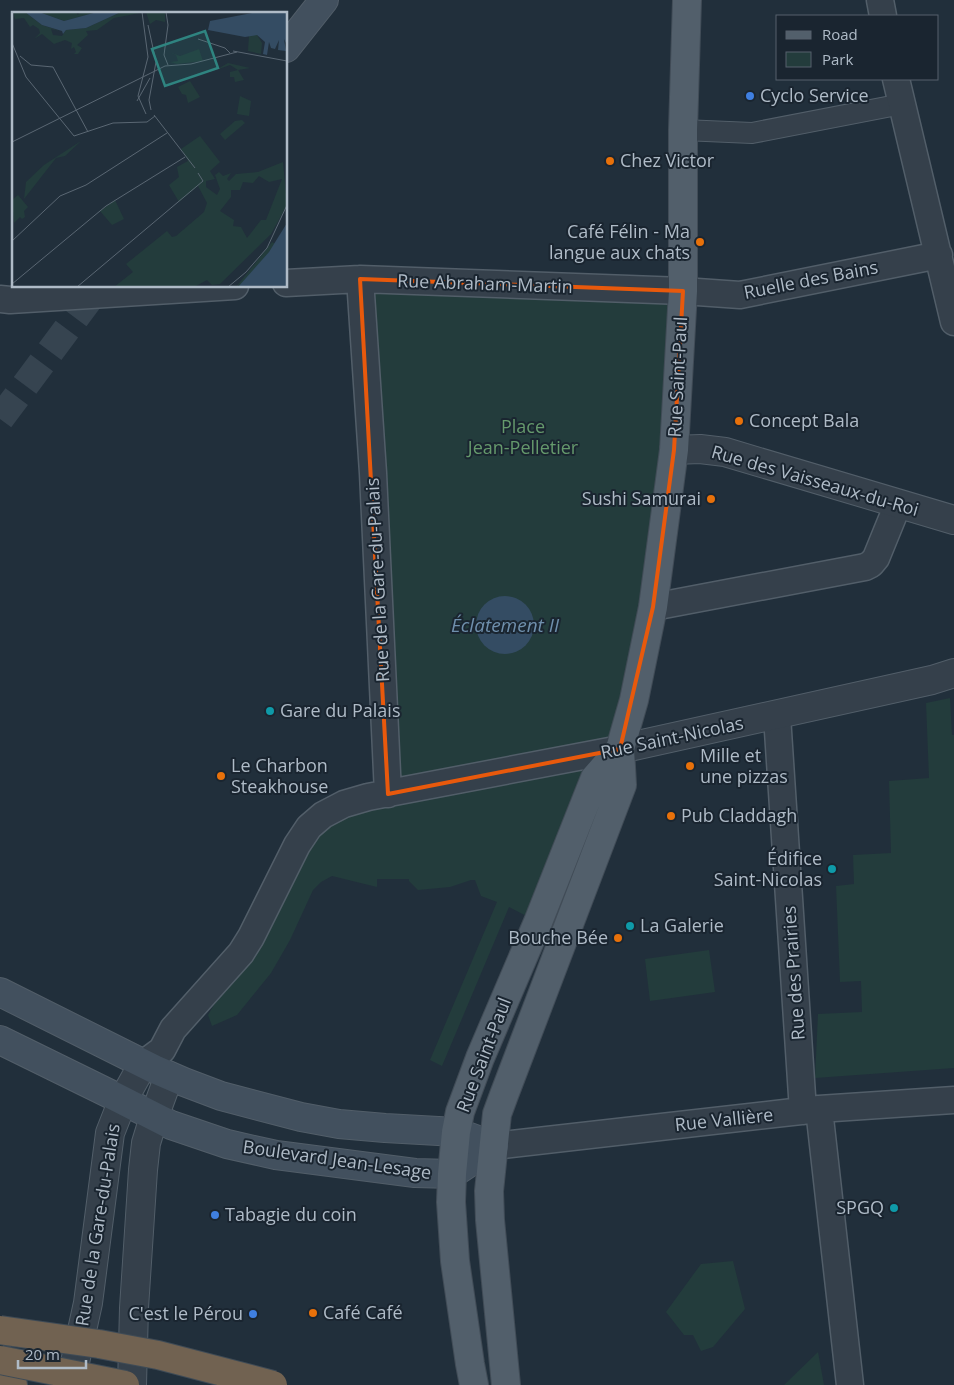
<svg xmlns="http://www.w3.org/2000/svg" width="954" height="1385" font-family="'Open Sans',sans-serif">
<rect width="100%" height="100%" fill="#212f3b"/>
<path fill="#233c3c" d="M360 279 683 291 634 700 538 922 509 907 442 1066 430 1060 497 902 481 896 475 880H471L450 887 418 890 409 881V879H377V887L332 876 321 882 313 890 290 940 271 973 237 1015 212 1026 208 1015 227 983 309 827 388 794Z
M950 698 952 735H954V1068L815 1078 818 1014 862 1012 861 981 840 982 836 886 854 884 853 855 891 853 889 781 929 778 926 703Z
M709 950 715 992 650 1001 645 959Z
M733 1261 745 1309 713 1347 701 1351 693 1335H684L666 1312 701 1264Z
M818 1352 824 1385H784Z"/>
<path fill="#344c63" d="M476 625a29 29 0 1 1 58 0a29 29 0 1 1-58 0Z"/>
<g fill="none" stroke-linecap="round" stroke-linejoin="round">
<path stroke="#364450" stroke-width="28" stroke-dasharray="28 14" stroke-linecap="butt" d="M0 419 99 286"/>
<defs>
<path id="pedestrian" d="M683 130 752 133 902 104"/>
<path id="minor" d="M880 0 883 16
M896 79 954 322
M360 279 373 473 388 794
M286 283 360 279 683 291 740 295 939 255
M0 299 10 300 235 286
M653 607 865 567 871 564 876 558 898 504
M777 716 803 1111
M143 1064 162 1050 173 1029 241 953 251 937 297 845 309 827 323 815 344 804 368 797 620 749
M819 1109 850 1385
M494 1146 819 1109 954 1100"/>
<path id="tertiary" d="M674 450 700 449 725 452 954 520
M620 749 932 680 954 673
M70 1385 88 1303 110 1133 123 1100 143 1064
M132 1385 134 1308 143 1170 146 1143 154 1117 169 1076"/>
<path id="secondary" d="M286 48 324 0
M0 992 154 1069 184 1082 221 1096 301 1117 339 1124 385 1128 456 1132 494 1146
M0 1040 108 1093 171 1125 227 1144 276 1155 415 1173 452 1174 494 1146"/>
<path id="primary" d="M474 1385 470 1364 455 1261 451 1202 452 1174 456 1132 460 1112 480 1058 538 922 595 778 620 749
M506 1385 490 1220 489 1191 497 1114 504 1095 622 785 620 749 634 700 653 607 674 450 683 291V130L687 0"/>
<path id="motorway" d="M0 1382 13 1385"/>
</defs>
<use href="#pedestrian" stroke="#525e69" stroke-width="22"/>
<use href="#minor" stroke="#525e69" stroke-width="29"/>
<use href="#tertiary" stroke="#525e69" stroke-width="30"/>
<use href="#secondary" stroke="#525e69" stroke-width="30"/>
<use href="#primary" stroke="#414c57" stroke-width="30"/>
<use href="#motorway" stroke="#3f4b56" stroke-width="30"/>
<use href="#pedestrian" stroke="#35404b" stroke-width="20"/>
<use href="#minor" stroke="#35404b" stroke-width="26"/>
<use href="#tertiary" stroke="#35404b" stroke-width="28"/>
<use href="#secondary" stroke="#42505e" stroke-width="28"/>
<use href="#primary" stroke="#525f6b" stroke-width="28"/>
<use href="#motorway" stroke="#716251" stroke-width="28"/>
<defs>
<path id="motorway-bridge" d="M0 1330 99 1344 158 1355 273 1385
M0 1360 125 1385"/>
</defs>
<use href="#motorway-bridge" stroke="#3f4b56" stroke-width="30" stroke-linecap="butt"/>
<use href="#motorway-bridge" stroke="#716251" stroke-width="28"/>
</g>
<path fill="none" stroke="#e8590c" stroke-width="4" stroke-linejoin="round" d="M360 279 683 291 674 450 653 607 620 749 388 794Z"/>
<g fill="#3f7fe0" stroke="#1a2530" stroke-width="2">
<circle cx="750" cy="96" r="5"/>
<circle cx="215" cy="1215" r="5"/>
<circle cx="253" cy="1314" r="5"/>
</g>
<g fill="#e8710a" stroke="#1a2530" stroke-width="2">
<circle cx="610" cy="161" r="5"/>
<circle cx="700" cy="242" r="5"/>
<circle cx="739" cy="421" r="5"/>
<circle cx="711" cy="499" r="5"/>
<circle cx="690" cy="766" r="5"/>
<circle cx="221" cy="776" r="5"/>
<circle cx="671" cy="816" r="5"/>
<circle cx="618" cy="938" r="5"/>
<circle cx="313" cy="1313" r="5"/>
</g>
<g fill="#0f9aa8" stroke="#1a2530" stroke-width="2">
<circle cx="270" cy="711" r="5"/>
<circle cx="832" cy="869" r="5"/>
<circle cx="630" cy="926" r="5"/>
<circle cx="894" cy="1208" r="5"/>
</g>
<g text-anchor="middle" stroke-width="4" stroke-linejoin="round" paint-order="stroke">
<g font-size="18" fill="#afbbc7" stroke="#1a2530" text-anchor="start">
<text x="760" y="102">Cyclo Service</text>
<text x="620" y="167">Chez Victor</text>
<text x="690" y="238" text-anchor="end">Café Félin - Ma<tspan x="690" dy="21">langue aux chats</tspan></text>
<text x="749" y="427">Concept Bala</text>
<text x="701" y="505" text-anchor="end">Sushi Samurai</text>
<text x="280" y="717">Gare du Palais</text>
<text x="700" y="762">Mille et<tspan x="700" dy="21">une pizzas</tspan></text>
<text x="231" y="772">Le Charbon<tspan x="231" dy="21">Steakhouse</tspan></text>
<text x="681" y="822">Pub Claddagh</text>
<text x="822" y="865" text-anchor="end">Édifice<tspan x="822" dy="21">Saint-Nicolas</tspan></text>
<text x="640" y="932">La Galerie</text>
<text x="608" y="944" text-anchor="end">Bouche Bée</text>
<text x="884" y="1214" text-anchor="end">SPGQ</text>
<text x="225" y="1221">Tabagie du coin</text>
<text x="323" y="1319">Café Café</text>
<text x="243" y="1320" text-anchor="end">C'est le Pérou</text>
</g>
<g font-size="18" fill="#afbbc7" stroke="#1a2530">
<text transform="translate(811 280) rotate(-11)" y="6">Ruelle des Bains</text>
<text transform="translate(485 284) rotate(2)" y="6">Rue Abraham-Martin</text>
<text transform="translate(678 377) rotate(-87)" y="6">Rue Saint-Paul</text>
<text transform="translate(815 481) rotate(16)" y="6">Rue des Vaisseaux-du-Roi</text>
<text transform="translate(378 580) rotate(-93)" y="6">Rue de la Gare-du-Palais</text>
<text transform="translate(672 738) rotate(-12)" y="6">Rue Saint-Nicolas</text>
<text transform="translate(794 973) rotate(-94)" y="6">Rue des Prairies</text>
<text transform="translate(484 1055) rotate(-69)" y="6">Rue Saint-Paul</text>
<text transform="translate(724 1120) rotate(-6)" y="6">Rue Vallière</text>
<text transform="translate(337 1160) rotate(8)" y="6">Boulevard Jean-Lesage</text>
<text transform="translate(98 1225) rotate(-81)" y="6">Rue de la Gare-du-Palais</text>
</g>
<g font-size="18" fill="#65996c" stroke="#1a2530">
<text x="523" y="433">Place<tspan x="523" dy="21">Jean-Pelletier</tspan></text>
</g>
<g font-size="19" font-style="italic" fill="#6f8fac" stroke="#1a2530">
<text x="505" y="632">Éclatement II</text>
</g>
</g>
<g transform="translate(12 12)">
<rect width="275" height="275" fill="#212f3b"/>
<path d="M1 0H13L30 13 48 19 39 17 41 23 50 24 54 18 74 16 109 0H133L102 6 85 18 74 19 76 23 65 33 70 36 66 42H62L64 40 62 35 59 37 60 31 53 28 42 32 30 22 22 27 28 21 27 17 21 13 18 15 12 6 3 7ZM27 0H64L66 3 67 0H85L52 9ZM134 0H153V10L144 8 138 12ZM237 23H245L250 31 249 42 236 39ZM187 37 191 49 165 52 158 50 166 49 164 43 157 40 168 44ZM216 51 238 56 226 58 232 68 223 70 222 65H218V60L226 58 218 53 204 58ZM178 69 188 85 176 91 174 83 170 82 166 75ZM228 84 239 89 237 104 225 102ZM230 108 233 111 213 128 208 122 223 109ZM188 124 208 150 198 159 203 167 194 169V175L205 183 208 177 203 163 207 160 211 164 219 161 215 167 217 169 224 162 246 160 271 150 275 193 259 222 208 272 200 273 195 268 182 275H102L121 260 114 252 155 219 160 225 164 224 192 200 195 191 186 174 167 190 157 173 167 165 165 155 176 149 169 137ZM247 164 257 170 270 167 254 208H249L235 226 229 215 221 214 222 208 208 199 219 185V178H228L231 170 241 171ZM69 129 53 144 44 146 12 187 14 170 32 153ZM6 183 16 195 12 199 13 205 10 207 8 205 2 211 0 188ZM103 188 112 207 100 213 88 199ZM260 230 263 232 257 240 233 270 224 275Z" fill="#233c3c" fill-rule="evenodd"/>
<path d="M13 0H27L52 9 85 0H109L74 16 54 18 51 22 50 19 30 13ZM245 0H275V33L272 27 274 39 266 38 267 28 263 37 259 36 257 30 255 43 251 42 253 30 245 23 233 25 196 18 198 9ZM275 211V275H226L257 240Z" fill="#344c63"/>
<path fill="none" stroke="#5a6773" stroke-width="1" d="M130 0 136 45 126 84 134 102M154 0 156 13 152 43 156 53M136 13 144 50 137 88 139 98M186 27 213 36 218 41M0 31 14 65 62 124 101 111 135 110 143 104M221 39 275 49M8 44 19 53 41 55 76 120M125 89 138 66M142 103 183 156M0 130 153 54 179 52 225 40M0 229 48 184 74 173 155 121M0 272 94 194 173 145M65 275 191 169 186 161M216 275 234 260 255 236 275 193"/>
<path fill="#2f8480" fill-opacity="0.15" stroke="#2f8480" stroke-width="2.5" d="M193 19 206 56 153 74 140 37Z"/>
<rect width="275" height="275" fill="none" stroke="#afbbc7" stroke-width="2.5"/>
</g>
<rect x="776" y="15" width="162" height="65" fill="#1a2530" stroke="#56616c"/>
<rect x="786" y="31" width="25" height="8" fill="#525f6b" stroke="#56616c"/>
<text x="822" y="40" font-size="15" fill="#afbbc7">Road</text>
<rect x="786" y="52" width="25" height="15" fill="#233c3c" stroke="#56616c"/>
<text x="822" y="65" font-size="15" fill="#afbbc7">Park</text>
<path d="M18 1360v8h68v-8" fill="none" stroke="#afbbc7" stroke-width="2.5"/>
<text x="25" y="1360" font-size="15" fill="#afbbc7" stroke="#1a2530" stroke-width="4" paint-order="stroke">20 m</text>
</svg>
